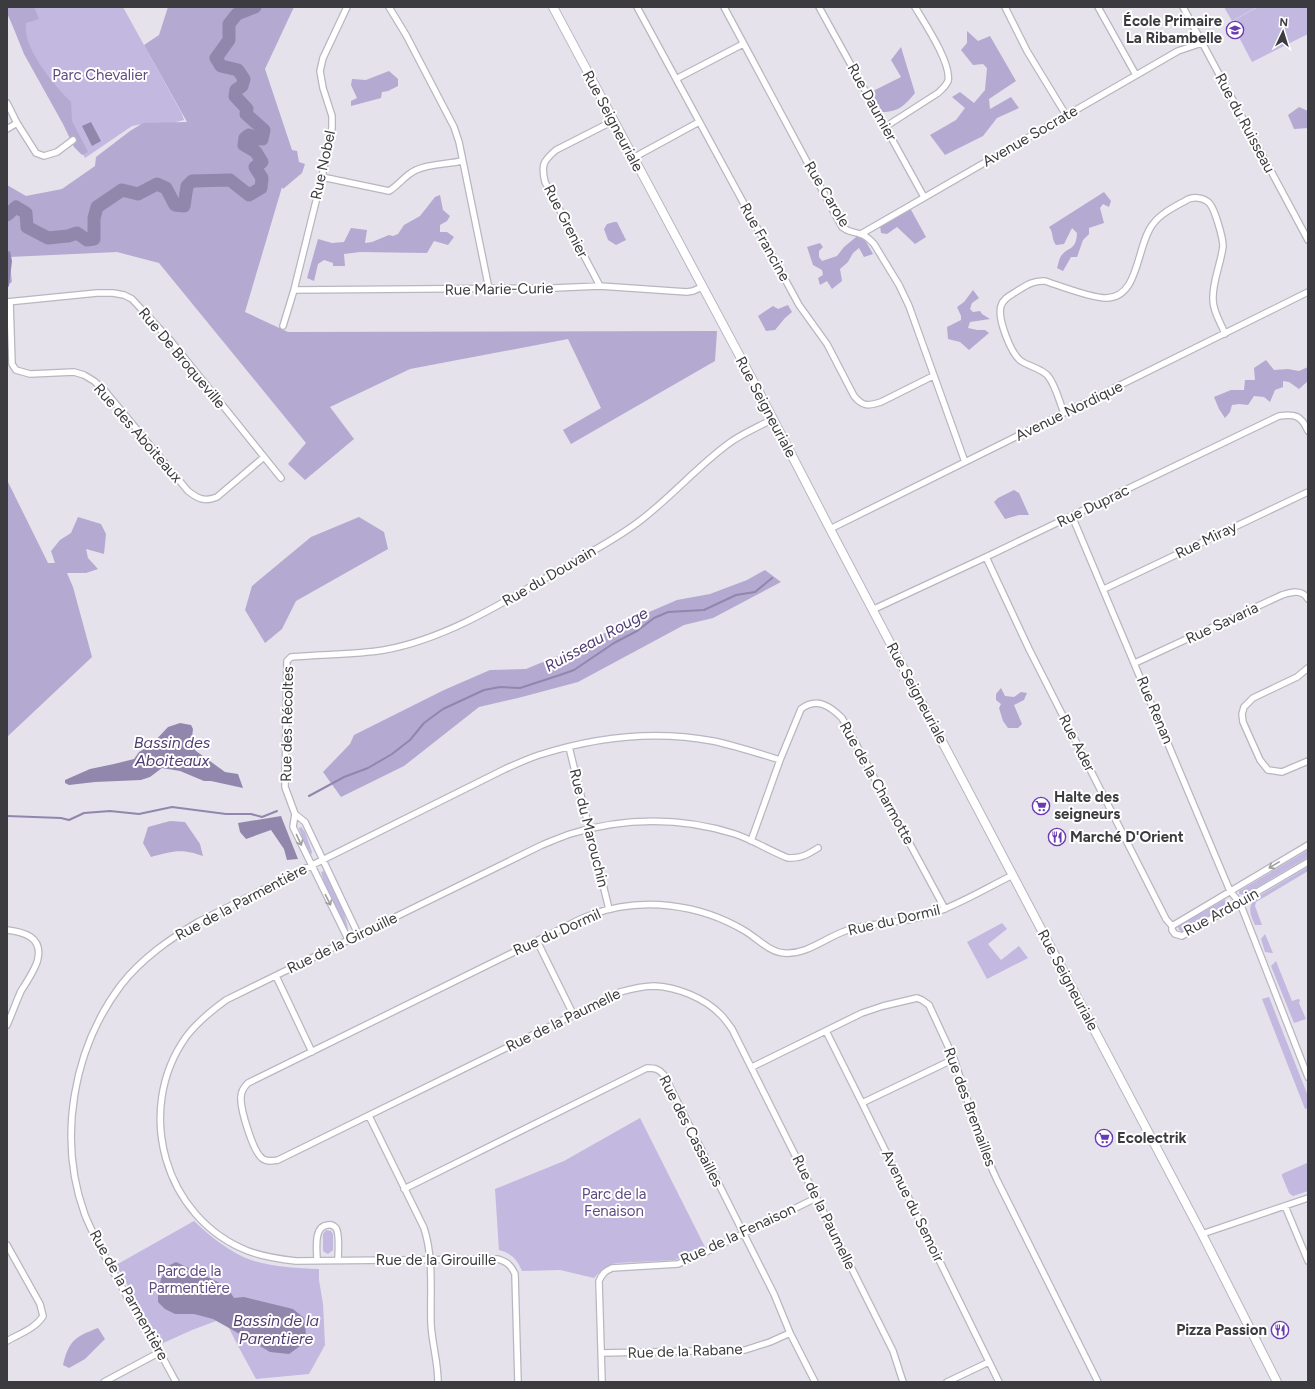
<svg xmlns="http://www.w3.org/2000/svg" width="1315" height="1389" font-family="Figtree,sans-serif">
<rect width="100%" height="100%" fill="#e5e2ec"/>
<path fill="#c2b8e0" d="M7 7H123L182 114 184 120 156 127 147 123 132 126 85 158 7 14Z
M1224 7H1257L1232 21Z
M1258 7H1308V34L1252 62 1231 22Z
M301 827 305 832 312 852 311 855 304 843 299 828Z
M1308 850V857L1244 895 1239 894V891Z
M1308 867V871L1256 902 1255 906 1262 925H1255C1251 916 1247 909 1254 899Z
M324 871 344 912 348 929 345 927 325 886 321 872Z
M1224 900 1228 901 1227 905 1182 932 1179 930 1178 927 1180 925Z
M1002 923 1007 929 988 944 1001 960 1019 946 1028 958 987 979 967 942Z
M1265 934 1273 953 1265 952 1261 939Z
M1276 961 1292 1001 1298 999 1300 1000 1299 1003 1306 1019 1294 1023 1271 966Z
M1269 997 1308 1096V1108L1305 1109 1262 999Z
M640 1118 705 1247 684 1257 675 1260 617 1263C607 1265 601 1270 594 1278L560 1270 522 1271C517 1259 511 1253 499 1250L495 1189 564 1161Z
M1307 1163 1308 1167V1191L1293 1196 1289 1193 1282 1176V1174Z
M194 1221C211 1237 229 1252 251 1260 273 1267 297 1268 319 1269V1280L323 1304 325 1345 309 1374 256 1379 237 1344 224 1318 192 1330 161 1344 116 1265Z
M326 1230 331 1231 333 1234V1250L328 1254 324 1252 323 1250V1234Z"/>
<path fill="#b4a9d1" d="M7 7H34L39 19 26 23C22 48 54 85 71 102L72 121 88 152 82 155 74 147 63 124 24 54 7 12Z
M168 7H294L265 69 292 150 297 151 299 162 305 164 302 173 283 189 282 187 245 312 288 332 717 331 715 361 571 444 563 430 601 408 568 339 410 369 330 407 354 439 305 480 288 464 306 443 159 263 117 252 9 257 12 282 7 285V185L26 196 62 189 95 166 96 157 130 131 143 123 187 122 144 45 159 35Z
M967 31 978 41 990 36 1016 81 989 99 990 109 1011 97 1019 108 997 118 983 136 945 155 930 135 956 120 965 108 952 97 960 92 974 103 985 90 987 68 983 64 973 65 961 50 967 43Z
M901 47 915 93C905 105 899 112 882 112L871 92 901 77 891 60Z
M389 71 398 79V86L388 91 382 92 381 98 351 106V101L357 98 351 85 352 79 366 80Z
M1299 107 1308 111V128L1294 129 1288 115Z
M1104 192 1111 201 1109 207 1103 204 1100 208 1104 223 1089 228V234L1083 240 1077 257H1071L1063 271 1057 268C1058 265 1059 259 1061 256 1070 245 1076 251 1077 233L1072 228 1064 244 1056 245C1051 239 1054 233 1049 227Z
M440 195 443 210 450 216 447 221 440 225V232H447L454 237 448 245 434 241 427 253 360 252 344 254 345 266H333V263L324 260 318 264 314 281 307 278 318 239 332 243 344 242 351 228 367 230 365 243 372 242 389 235 393 236 398 234 404 225 420 216 435 197Z
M910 208 926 237 915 244 897 227 887 234 881 233 880 226Z
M614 222H617L626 240 616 245 608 240 604 229 607 224Z
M861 233 873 254 864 257 859 248 853 253 848 262 840 269 842 281 832 289 827 281 820 285 818 278 823 275 822 270 813 265 807 247 820 243 823 247 819 251V257L822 261 837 256 844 247Z
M973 290 979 298 972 303 970 309 973 312 980 311 982 314 990 319 970 322 968 328 977 330H985L989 333 969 350 960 342 948 339 947 327 961 320V316L957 307 964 302Z
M788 305 792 312 785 318 775 330 766 331 758 316 773 306 778 309Z
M1266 360 1274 370 1288 369 1299 371 1308 367V381L1299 389 1289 382 1283 381V387L1275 390 1270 402 1264 397 1254 396 1248 405 1239 404 1232 405 1230 412 1225 418 1219 409 1214 397 1231 390H1244L1245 380H1255L1254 368Z
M7 480 48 563H55L51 551 60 540 71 533 78 517 101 524 106 534 104 554 86 549 88 558 98 569 86 573H67L73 587 92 657 7 737Z
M1014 490 1019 493 1029 515H1019L1005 519 994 502 998 498Z
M359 517 384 532 388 549 296 601 282 629 265 643 245 610 252 586 311 537Z
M765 570 781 582 713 618 684 625 578 682 518 698 479 707 404 766 341 797 323 772 350 744 354 735 444 690 490 670 526 669 584 645 619 625 677 600 710 594 747 580Z
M1001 688 1005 696 1014 697 1021 692 1027 693 1024 700 1014 705 1022 724 1018 728H1008L1003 721 999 708 1001 704 996 700V694Z
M170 821 185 822 200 844 203 856C182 848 172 851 151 857L143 843 148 827Z
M98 1328 105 1339 85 1359 69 1368 63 1365C69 1340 75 1337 98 1328Z"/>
<path fill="#9187ad" d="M91 122 101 141 92 146 82 126Z
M10 251 12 261 9 286 7 288V252Z
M180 723 191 725 193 729 191 745 196 751 225 772 238 774 243 788 211 781H204L180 771 162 768 150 777 141 780 95 782 69 785 65 783V780L90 769 114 764 134 759 139 752 152 744 168 727Z
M281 816 298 859 287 860 284 849 271 830 246 839 240 832 238 823Z
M176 1262 226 1286 234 1298 244 1297 293 1309 304 1318 306 1334 303 1344 289 1354 270 1352 245 1337 213 1319 194 1314H175L165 1309 158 1302V1291L161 1279 168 1266Z"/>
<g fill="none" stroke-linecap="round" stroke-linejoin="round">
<path stroke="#9187ad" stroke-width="2" d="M309 796 344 777 368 768 392 754 410 740 424 723 443 709 484 690 500 687 520 688 560 675 574 670 614 643 637 631 654 618 668 612 704 610 736 595 755 592 772 578
M7 816 61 818 69 820 84 813 110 811 139 814 172 807 226 814H251L262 817 277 811"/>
<path stroke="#9187ad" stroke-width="13" d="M7 215 16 207 26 213 27 227 48 238 68 236 77 233 87 240 94 239V218L97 207 122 190 138 194 157 184 166 188 175 205 184 206 187 186 192 181 230 180 249 195 261 188 262 178 255 167 262 162 256 152 244 145 245 138 249 135 258 139H262L264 130 246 114 247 109 235 96 236 90 242 86 244 79 238 70 221 66 216 58 229 40V24L237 14 255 7"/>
<defs>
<path id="street" d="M389 7 406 35 454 127 459 142 489 289
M637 7 799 305 827 344 854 396C863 407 868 406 881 402L933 376
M724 7 842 227C850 233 852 231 860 234 866 235 870 240 874 244L899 285 909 306 965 462
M819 7 924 197
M1005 7 1027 51 1066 115
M1098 7 1136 75
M1183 7 1308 240
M676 79 743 44
M7 103 17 123 36 153 44 156 57 152 73 140
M885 127 938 93C942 89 946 86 948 81 952 64 924 22 915 7
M7 129 17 123
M633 158 699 122
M322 177 389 191C399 185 405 175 416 170 428 164 449 164 462 161
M861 234 1178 51 1202 43
M600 286 545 182C541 165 543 161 556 150L613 121
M294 290 554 288 600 286 687 292 693 291 702 287
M7 302 97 293H113L124 295 132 299 170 340 281 478
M10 302 12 364 16 370 30 374 74 372 84 375 94 381 105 391 188 491C198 499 205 502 217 497L264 457
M283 326 294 290 322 177 332 128V116L323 88 320 71 323 58 347 7
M1064 413C1059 401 1056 386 1048 376 1041 368 1030 367 1021 361 1011 354 997 318 1001 306 1003 299 1009 296 1014 293 1024 287 1032 280 1045 281 1060 286 1091 298 1106 298 1140 298 1136 245 1153 224 1160 214 1174 207 1185 201 1192 196 1204 197 1210 204 1215 210 1223 238 1223 246 1221 264 1212 282 1213 300 1213 312 1221 323 1225 334
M1072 516 1230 891 1240 903 1308 1077
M830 529 1308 292
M986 557 1029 649 1166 919 1172 926
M1104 589 1308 492
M872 610 986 557 1279 416C1295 414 1301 415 1308 431
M1135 663 1282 595C1292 592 1302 589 1308 599
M1308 668 1297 677 1253 698 1244 707 1242 714 1243 722 1260 760 1268 770 1282 772 1308 761
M569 747 609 909
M295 814 305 822 358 934
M751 841 780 760 801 709C817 697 830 706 842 718L945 909
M1172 926V930L1175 934 1182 936 1308 862
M1172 926 1308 845
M7 930C24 932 42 937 38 958 37 967 26 983 21 991 16 1002 12 1014 7 1025
M348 939 293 827 295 814 285 787 287 661 291 657C322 654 353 655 384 650 445 639 501 604 554 573 583 556 614 541 641 520 672 496 697 467 728 444 741 434 758 427 773 419
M537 941 573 1014
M276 976 312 1052
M826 1031 862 1103 999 1382
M752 1067 862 1013 883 1006 917 998 922 1000 929 1005 954 1059 984 1151 997 1180 1098 1382
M862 1103 954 1059
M369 1116 424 1228C434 1259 430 1292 431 1324 432 1343 438 1362 438 1382
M404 1189 647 1068C655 1068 659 1069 664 1075L774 1294 790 1333 815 1382
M1285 1206 1308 1261
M1202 1234 1308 1198
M7 1245 40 1304 43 1316C36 1328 19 1334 7 1341
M317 1260C317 1250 313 1226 328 1225 331 1224 334 1226 336 1228 340 1234 338 1253 338 1260
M601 1353 745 1350 770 1342 790 1333
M104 1382 160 1352
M176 1382C160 1352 143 1322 125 1293 111 1267 96 1242 85 1215 57 1139 73 1049 121 985 142 958 170 939 198 922L505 769C516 764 527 759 539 755 595 737 655 730 713 741 736 746 758 753 780 760
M518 1382 515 1274C511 1265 507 1262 498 1259L296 1261C279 1259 264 1257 248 1251 164 1218 134 1110 186 1037 197 1022 211 1011 226 1000L542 845C552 841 561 837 570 834 624 817 682 817 735 834 753 840 770 851 788 858 802 858 807 855 818 848
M602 1382 599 1281C602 1274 605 1271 612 1268L678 1264 708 1251 816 1198
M903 1382 893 1351 732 1029C729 1025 725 1019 721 1015 705 998 677 987 654 986 642 986 631 989 620 992L278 1160C272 1161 268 1162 263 1159 253 1153 240 1108 241 1097 241 1091 244 1087 248 1083L569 925C576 921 584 917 591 915 641 896 700 904 745 931 757 938 769 952 784 953 809 955 828 935 851 929 864 925 879 924 893 922 905 921 919 918 931 914 957 906 988 887 1013 875
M947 1382 989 1362"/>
<path id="secondary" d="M553 7 759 392 830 529 1202 1234 1277 1382"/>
</defs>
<use href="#street" stroke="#b8b6bf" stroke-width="8"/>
<use href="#secondary" stroke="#b8b6bf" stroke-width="10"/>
<use href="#street" stroke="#fff" stroke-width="5.5"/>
<use href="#secondary" stroke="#fff" stroke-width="8"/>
</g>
<defs><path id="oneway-shaft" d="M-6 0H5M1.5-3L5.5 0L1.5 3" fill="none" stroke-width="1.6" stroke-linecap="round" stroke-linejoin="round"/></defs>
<g stroke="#9e9d9f">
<use href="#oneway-shaft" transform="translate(299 840) rotate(65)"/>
<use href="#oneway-shaft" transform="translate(1274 865) rotate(149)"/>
<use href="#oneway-shaft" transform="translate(328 900) rotate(63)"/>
</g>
<defs>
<symbol id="school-ring" viewBox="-11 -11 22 22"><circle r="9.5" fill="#fff" stroke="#693ab1" stroke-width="1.5"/><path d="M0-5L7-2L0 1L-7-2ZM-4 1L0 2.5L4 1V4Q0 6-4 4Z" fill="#693ab1"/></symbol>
<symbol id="supermarket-ring" viewBox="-11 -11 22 22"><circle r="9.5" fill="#fff" stroke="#693ab1" stroke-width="1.5"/><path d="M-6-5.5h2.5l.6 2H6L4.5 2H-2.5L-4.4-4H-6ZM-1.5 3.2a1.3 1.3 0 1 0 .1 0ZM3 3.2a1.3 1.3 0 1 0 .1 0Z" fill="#693ab1"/></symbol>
<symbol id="restaurant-ring" viewBox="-11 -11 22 22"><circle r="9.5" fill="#fff" stroke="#693ab1" stroke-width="1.5"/><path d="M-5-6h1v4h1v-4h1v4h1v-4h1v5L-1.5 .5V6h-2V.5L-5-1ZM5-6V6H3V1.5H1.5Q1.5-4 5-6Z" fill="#693ab1"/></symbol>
</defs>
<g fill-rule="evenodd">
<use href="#school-ring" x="1225" y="20" width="20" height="20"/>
<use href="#supermarket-ring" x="1031" y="796" width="20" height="20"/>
<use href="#restaurant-ring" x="1047" y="827" width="20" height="20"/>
<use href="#supermarket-ring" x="1094" y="1128" width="20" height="20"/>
<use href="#restaurant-ring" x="1270" y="1320" width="20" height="20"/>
</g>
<g text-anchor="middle" stroke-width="4" stroke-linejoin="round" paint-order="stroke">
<g font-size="15" font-weight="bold" fill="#3c3b3f" stroke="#fff" text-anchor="start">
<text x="1222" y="26" text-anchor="end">École Primaire<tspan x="1222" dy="17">La Ribambelle</tspan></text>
<text x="1054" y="802">Halte des<tspan x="1054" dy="17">seigneurs</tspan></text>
<text x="1070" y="842">Marché D'Orient</text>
<text x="1117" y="1143">Ecolectrik</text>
<text x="1267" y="1335" text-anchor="end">Pizza Passion</text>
</g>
<g font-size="15" fill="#5d4c82" stroke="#fff">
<text x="100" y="80">Parc Chevalier</text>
<text x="614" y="1199">Parc de la<tspan x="614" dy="17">Fenaison</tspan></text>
<text x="189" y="1276">Parc de la<tspan x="189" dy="17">Parmentière</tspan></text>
</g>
<g font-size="15" fill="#3c3b3f" stroke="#fff">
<text transform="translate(872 102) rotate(61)" y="5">Rue Daumier</text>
<text transform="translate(613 121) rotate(62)" y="5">Rue Seigneuriale</text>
<text transform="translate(1245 123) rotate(62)" y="5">Rue du Ruisseau</text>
<text transform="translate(1030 136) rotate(-30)" y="5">Avenue Socrate</text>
<text transform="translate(323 165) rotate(-78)" y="5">Rue Nobel</text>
<text transform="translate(827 194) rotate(59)" y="5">Rue Carole</text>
<text transform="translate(566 221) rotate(63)" y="5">Rue Grenier</text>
<text transform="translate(765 242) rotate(61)" y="5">Rue Francine</text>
<text transform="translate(499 289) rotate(-1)" y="5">Rue Marie-Curie</text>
<text transform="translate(182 358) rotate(50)" y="5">Rue De Broqueville</text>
<text transform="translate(766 407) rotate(62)" y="5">Rue Seigneuriale</text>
<text transform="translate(1069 411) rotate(-26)" y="5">Avenue Nordique</text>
<text transform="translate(138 433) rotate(49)" y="5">Rue des Aboiteaux</text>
<text transform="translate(1093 506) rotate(-26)" y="5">Rue Duprac</text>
<text transform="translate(1206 540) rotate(-26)" y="5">Rue Miray</text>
<text transform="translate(549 576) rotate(-30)" y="5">Rue du Douvain</text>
<text transform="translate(1222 623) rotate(-25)" y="5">Rue Savaria</text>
<text transform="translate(917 693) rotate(62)" y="5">Rue Seigneuriale</text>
<text transform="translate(1155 710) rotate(67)" y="5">Rue Renan</text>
<text transform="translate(287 724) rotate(-89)" y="5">Rue des Récoltes</text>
<text transform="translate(1077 743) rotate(63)" y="5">Rue Ader</text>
<text transform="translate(877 783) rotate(61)" y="5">Rue de la Charmotte</text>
<text transform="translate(589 828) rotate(76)" y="5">Rue du Marouchin</text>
<text transform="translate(241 902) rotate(-28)" y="5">Rue de la Parmentière</text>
<text transform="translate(1221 912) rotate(-29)" y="5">Rue Ardouin</text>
<text transform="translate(894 920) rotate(-13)" y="5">Rue du Dormil</text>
<text transform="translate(557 932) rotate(-24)" y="5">Rue du Dormil</text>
<text transform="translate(342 943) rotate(-26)" y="5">Rue de la Girouille</text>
<text transform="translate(1068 980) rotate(62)" y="5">Rue Seigneuriale</text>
<text transform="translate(563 1020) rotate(-26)" y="5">Rue de la Paumelle</text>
<text transform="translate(970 1107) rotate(70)" y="5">Rue des Bremailles</text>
<text transform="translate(691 1131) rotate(63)" y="5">Rue des Cassailles</text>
<text transform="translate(913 1206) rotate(64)" y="5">Avenue du Semoir</text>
<text transform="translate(824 1212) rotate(64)" y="5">Rue de la Paumelle</text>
<text transform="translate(738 1234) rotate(-25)" y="5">Rue de la Fenaison</text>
<text x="436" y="1265">Rue de la Girouille</text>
<text transform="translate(129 1295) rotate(61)" y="5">Rue de la Parmentière</text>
<text transform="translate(685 1351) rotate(-2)" y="5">Rue de la Rabane</text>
</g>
<g font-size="16" font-style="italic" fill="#4e3d72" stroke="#fff">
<text transform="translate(596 639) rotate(-29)" y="6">Ruisseau Rouge</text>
<text x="172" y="748">Bassin des<tspan x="172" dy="18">Aboiteaux</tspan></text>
<text x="276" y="1326">Bassin de la<tspan x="276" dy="18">Parentiere</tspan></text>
</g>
</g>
<rect width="1315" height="1389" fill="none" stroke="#3c3b3f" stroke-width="16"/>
<g transform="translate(1283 32) rotate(4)" stroke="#ffffff" stroke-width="3" paint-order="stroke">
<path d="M0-3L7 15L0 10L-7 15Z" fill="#3c3b3f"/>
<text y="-6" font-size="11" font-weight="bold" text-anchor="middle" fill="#3c3b3f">N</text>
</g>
</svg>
